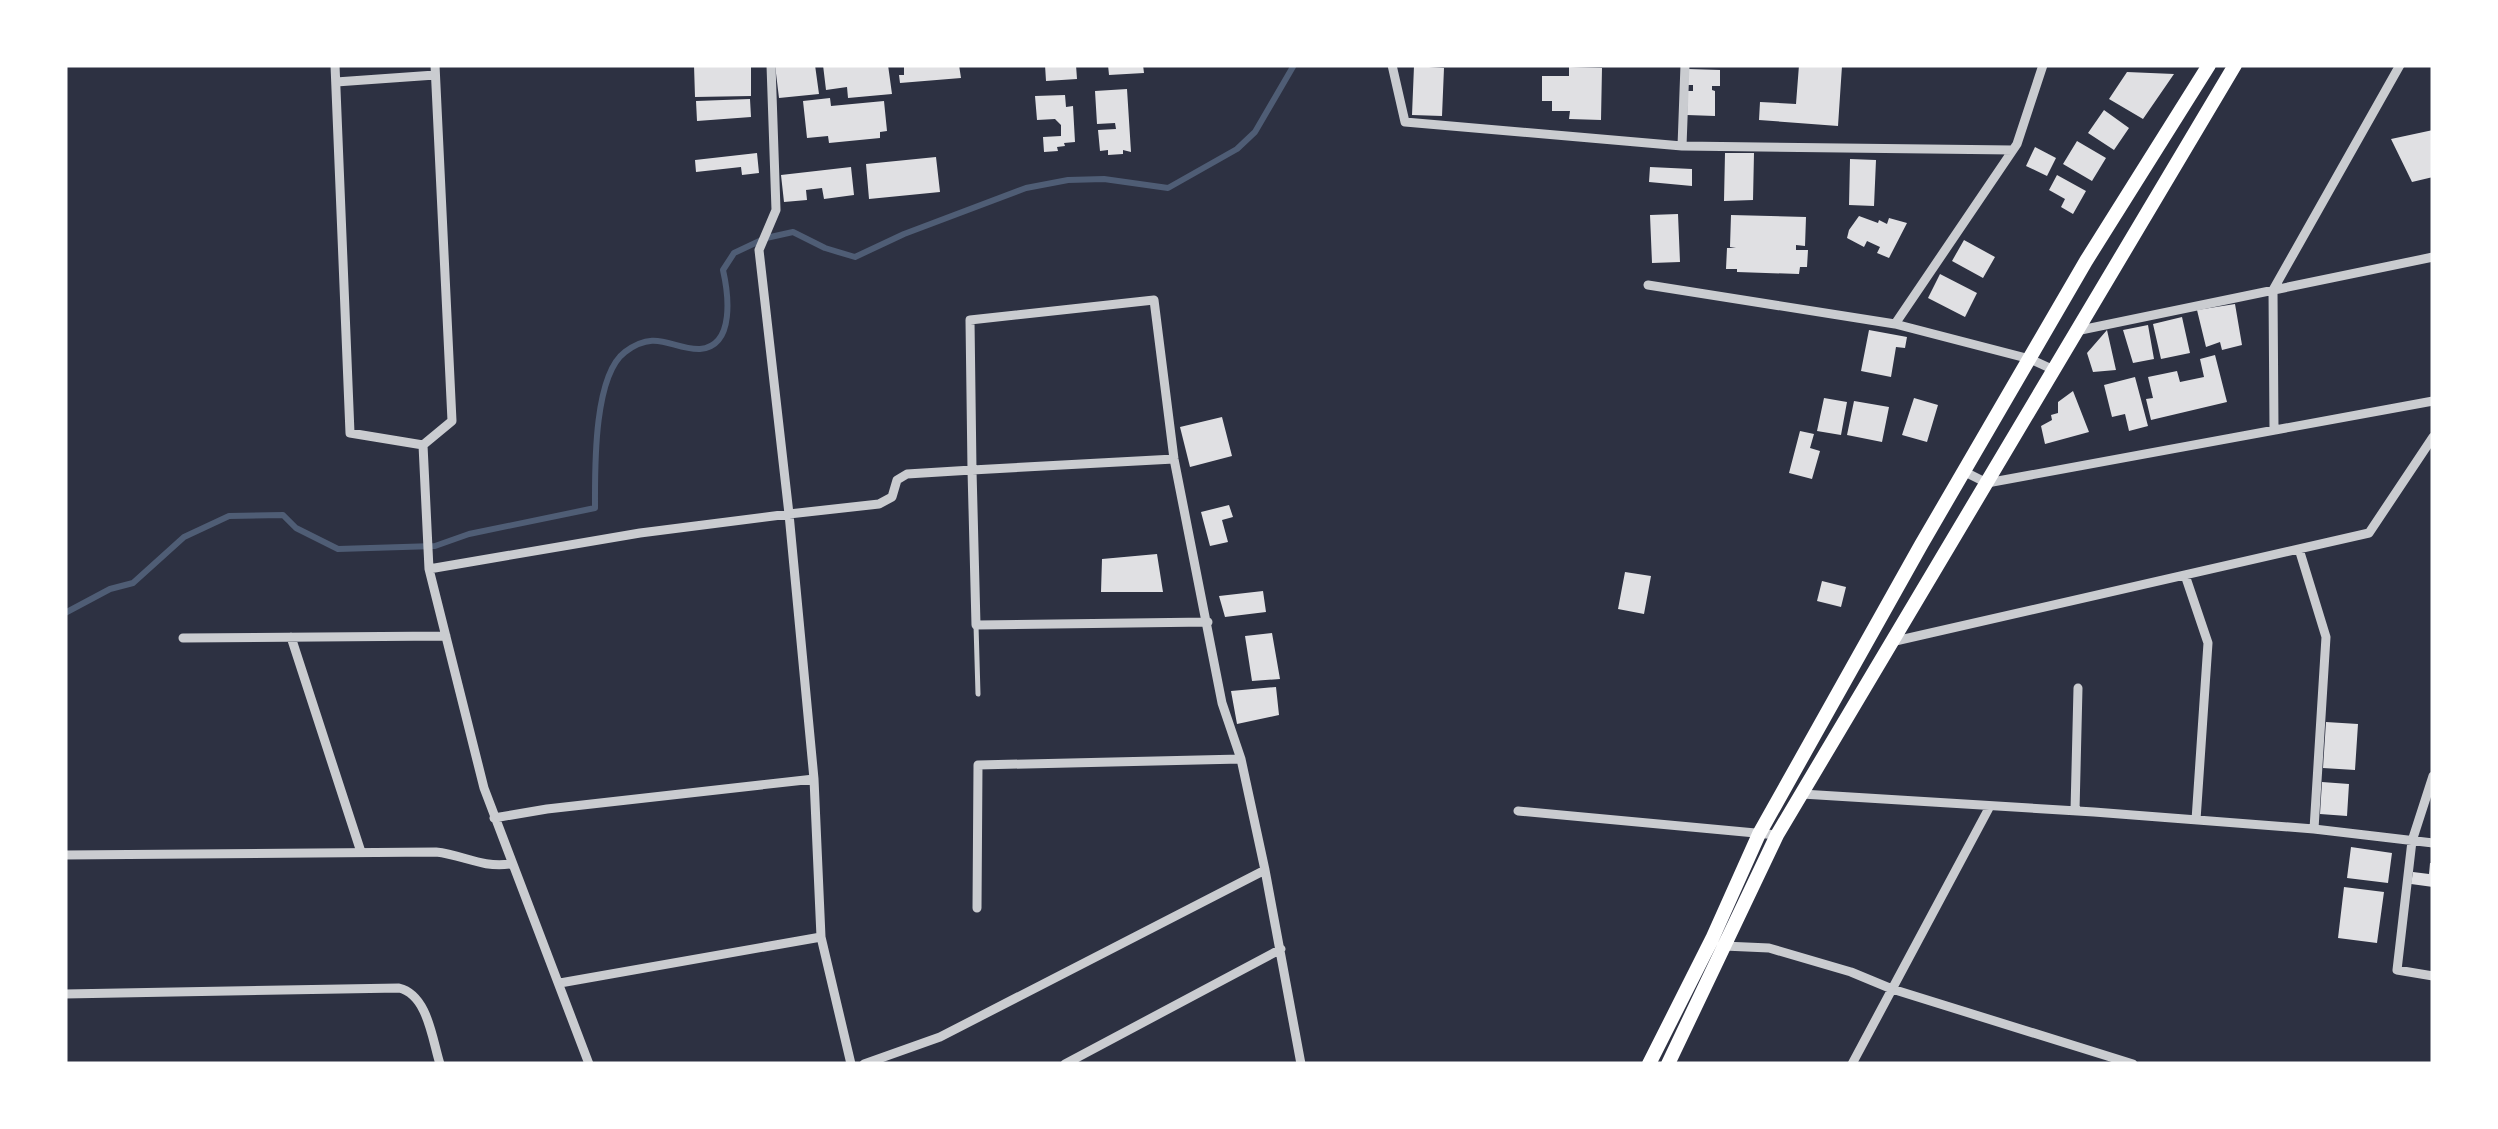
<svg xmlns="http://www.w3.org/2000/svg" width="2498" height="1129" font-family="Inter,sans-serif">
<rect width="100%" height="100%" fill="#2d3142"/>
<g fill="none" stroke-linecap="round" stroke-linejoin="round">
<path stroke="#4f5d75" stroke-width="6" d="M65 613 110 589 133 583 184 537 229 516 283 515 296 528 338 549 435 546 469 534 595 508C595 471 593 376 625 352 657 328 672 350 700 349 736 346 728 292 723 270L734 253 766 238 793 232 825 248 855 257 904 234 1026 188 1068 180 1104 179 1168 188 1237 149 1255 132 1294 65"/>
</g>
<path fill="#e0e0e3" d="M694 65H751V96L695 97Z
M775 65H815L819 94 779 98Z
M823 65H888L892 94 848 98 847 87 826 90Z
M904 65H959L961 78 900 83 899 75H904Z
M1045 65H1076L1077 79 1046 81Z
M1108 65H1143L1144 73 1109 75Z
M1799 65 1842 66 1838 126 1759 120 1760 102 1796 104Z
M1414 66 1444 68 1442 116 1412 115Z
M1569 67 1602 68 1601 120 1569 119 1570 111H1552V101H1542V76H1569Z
M1688 69 1720 70V86H1712V90L1715 91V116L1687 115 1688 91H1693V85H1688Z
M2127 72 2174 74 2143 119 2109 99Z
M1127 89 1131 152 1123 150V154L1108 155V150L1100 151 1098 130 1116 129 1115 123 1097 124 1095 91Z
M1065 95 1066 107 1073 106 1075 142 1064 143 1065 146 1057 147 1058 151 1044 152 1043 137 1061 136V125L1055 119 1037 120 1035 96Z
M830 98 831 106 884 101 887 131 880 132V138L829 143 828 136 807 138 803 101Z
M750 99 751 117 697 121 696 101Z
M2104 110 2129 128 2114 150 2088 133Z
M2433 130V177L2412 182 2391 139Z
M2077 141 2106 158 2092 181 2063 164Z
M2035 147 2056 158 2047 176 2026 166Z
M757 153 759 173 742 175 741 167 696 172 695 160Z
M1725 153H1754L1753 200 1724 201Z
M936 157 940 192 869 199 866 164Z
M1850 159 1876 160 1874 206 1849 205Z
M851 167 854 195 824 199 822 188 806 190 807 200 784 202 781 175Z
M1650 167 1692 169V186L1649 182Z
M2057 175 2086 191 2073 214 2061 207 2065 199 2049 190Z
M1678 214 1680 262 1652 263 1650 215Z
M1731 215 1806 217 1805 246 1796 245V250H1808L1807 267H1800L1799 274 1737 272V269H1726L1727 248H1736L1730 247Z
M1859 216 1878 223 1879 220 1887 224 1889 218 1907 223 1889 258 1877 253 1880 247 1867 241 1864 247 1847 238 1849 230Z
M1964 240 1995 257 1983 278 1952 261Z
M1940 274 1977 293 1965 317 1928 298Z
M2235 304 2242 345 2222 350 2220 342 2206 347 2197 310Z
M2182 317 2190 353 2161 359 2153 324Z
M2148 325 2154 359 2133 363 2123 330Z
M1869 330 1907 337 1905 348 1896 347 1891 377 1861 371Z
M2107 330 2116 370 2093 372 2087 353Z
M2215 355 2227 402 2151 420 2146 399 2153 398 2148 377 2177 371 2180 382 2204 377 2200 359Z
M2135 377 2148 426 2129 431 2125 414 2112 417 2104 385Z
M2073 391 2089 432 2045 444 2041 426 2052 420 2051 415 2058 413V402Z
M1824 398 1847 402 1841 435 1817 431Z
M1914 398 1938 405 1927 442 1902 435Z
M1854 401 1889 407 1882 442 1847 435Z
M1222 417 1232 456 1190 467 1180 427Z
M1800 431 1814 434 1810 448 1820 451 1812 479 1789 473Z
M1229 505 1233 517 1222 520 1228 542 1210 546 1201 512Z
M1157 554 1163 592H1101L1102 559Z
M1625 572 1651 576 1644 614 1618 609Z
M1822 581 1846 587 1841 607 1817 601Z
M1263 591 1266 612 1225 617 1219 596Z
M1272 633 1280 679 1252 681 1245 636Z
M1276 687 1279 715 1237 724 1231 691Z
M2326 722 2358 724 2355 770 2323 768Z
M2322 782 2349 784 2347 816 2320 814Z
M2351 847 2392 853 2388 883 2347 878Z
M2430 863H2433V887L2411 884 2413 872 2429 874Z
M2344 887 2384 892 2377 943 2338 938Z"/>
<g fill="none" stroke-linecap="round" stroke-linejoin="round">
<path stroke="#caccd0" stroke-width="5" d="M976 625 978 694"/>
<path stroke="#caccd0" stroke-width="9" d="M335 65 350 433 423 445 429 569
M1392 65 1405 122 1682 146 2013 150
M336 82 435 75
M1682 146 1685 65
M1648 285 1895 324 2030 359 2054 370
M1895 324 2017 144 2043 65
M2076 331 2433 257
M2274 430 2273 290 2400 65
M423 445 452 421 435 65
M1174 459 972 470 970 320 1154 300 1174 459 1222 703 1241 759 1265 870 1301 1064
M1965 472 1987 483 2433 401
M2299 549 2326 637 2314 829
M2185 575 2208 643 2196 820
M291 637 361 852
M183 638 446 636
M1891 642 2369 533 2433 437
M2433 776 2412 841 2397 970 2433 976
M1802 794 2094 812 2314 829 2433 843
M1518 811 1777 835
M2075 811 2078 688
M494 818 547 809 814 779
M65 855 436 852C464 855 481 868 510 864
M977 908 978 765 1241 759
M821 937 851 1064
M1724 946 1769 948 1851 972 1892 989 2133 1064
M560 983 821 937 814 779 789 514 879 504 892 497 897 480 907 474 972 470 976 625 1208 622
M65 994 399 988C428 995 432 1039 440 1064
M589 1064 484 788 429 569 640 533 789 514 759 250 776 210 771 65
M864 1064 940 1037 1265 870
M1065 1064 1281 949
M1852 1064 1989 808"/>
<path stroke="#fff" stroke-width="14" d="M1649 1064 1712 939 1759 834 1921 545 2086 261 2209 65
M1668 1064 1777 835 2235 65"/>
</g>
<rect width="2498" height="1129" fill="none" stroke="#ffffff" stroke-width="135"/>
</svg>
